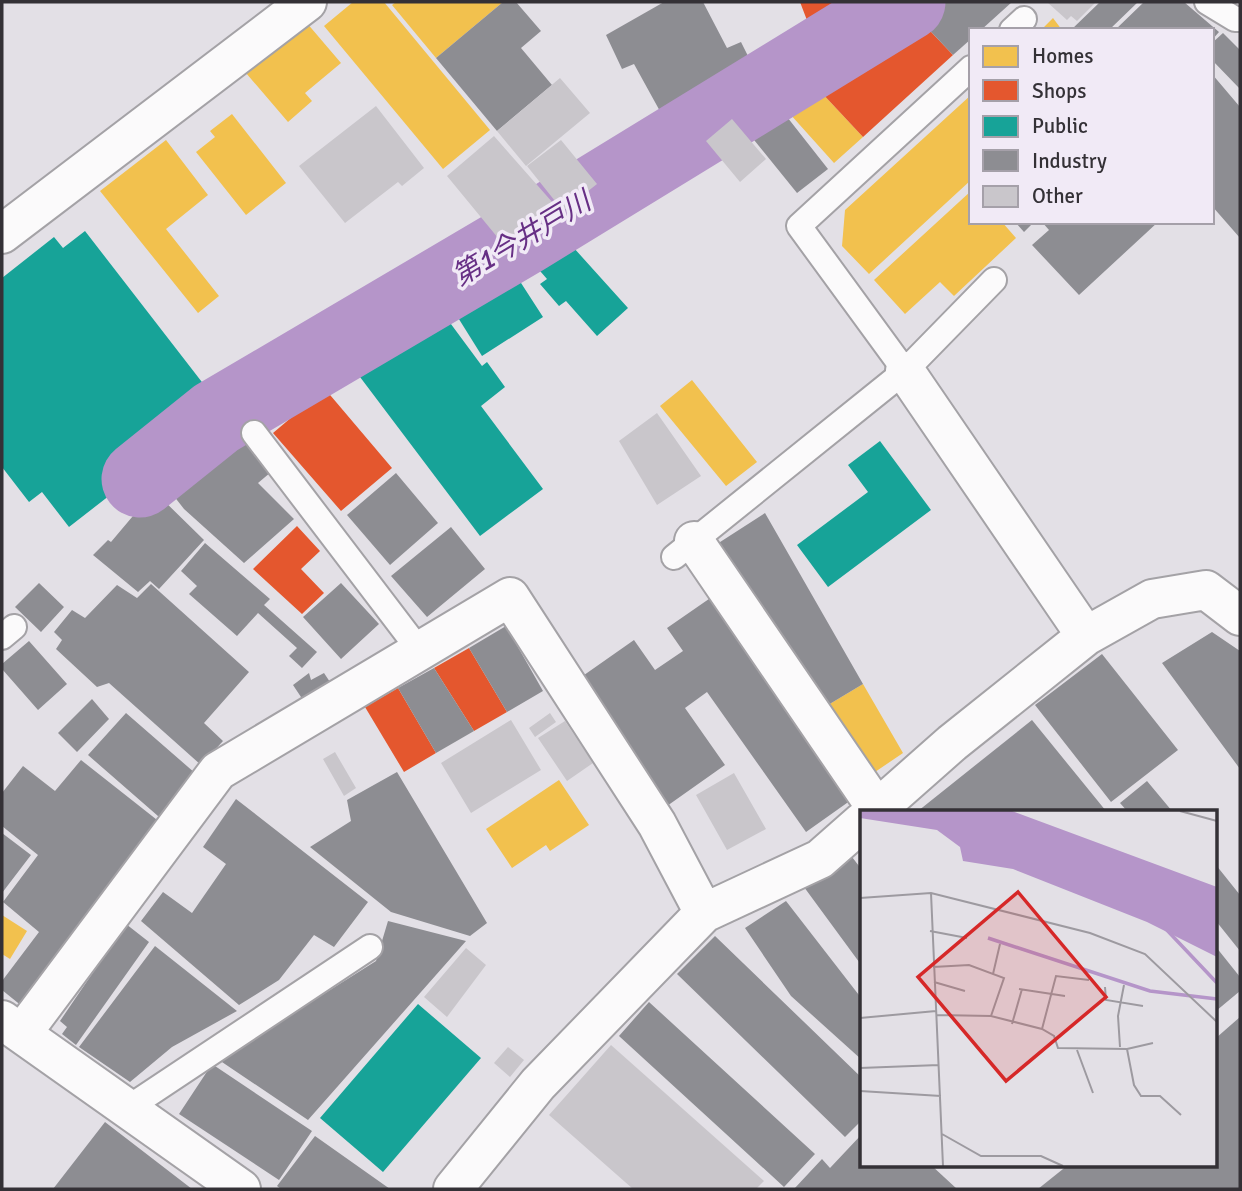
<svg xmlns="http://www.w3.org/2000/svg" width="1242" height="1191" font-family="Signika,'Noto Sans JP',sans-serif">
<rect width="100%" height="100%" fill="#e3e0e6"/>
<path fill="#f2c14e" d="M353 2H384L490 130 443 169 324 26Z
M396 2H503L436 58 392 5Z
M1053 18 1062 30H1041Z
M306 22 341 63 305 93 312 101 288 122 246 73Z
M806 76 863 137 834 163 772 94Z
M971 95V180L869 274 842 246 845 210Z
M232 114 286 183 246 215 196 152 215 137 210 131Z
M166 140 208 195 166 229 219 296 198 313 100 191Z
M971 191V222H1002L1016 238 954 296 940 282 905 314 874 280Z
M692 380 757 462 726 486 660 406Z
M863 684 903 753 875 772 828 705Z
M559 780 589 825 550 851 546 845 512 868 486 829Z
M2 915 27 931 10 959 2 954Z"/>
<path fill="#e4572e" d="M800 2H837L845 22 813 36Z
M842 2H938L862 36Z
M917 17 953 55 863 137 806 76Z
M325 389 392 468 341 511 273 433Z
M297 526 320 551 301 569 324 593 302 614 253 569Z
M469 648 507 712 474 731 434 668Z
M398 688 436 753 404 772 365 707Z"/>
<path fill="#17a398" d="M85 231 222 408 69 527 42 492 29 502 2 467V278L54 237 63 248Z
M564 237 628 308 597 336 566 301 559 306 540 284 547 279 534 264Z
M512 269 543 317 482 356 452 308Z
M445 316 482 366 487 362 505 387 481 406 543 489 480 536 357 373 416 328 420 335Z
M880 441 931 510 828 587 797 545 868 492 848 465Z
M418 1004 481 1058 383 1172 320 1118Z"/>
<path fill="#8d8d92" d="M503 2H516L541 31 521 48 552 85 497 131 436 58Z
M664 2H703L727 48 741 42 748 56 779 40 795 72 672 133 634 64 622 69 606 35Z
M945 2H1012L981 30H971V39L953 55 917 17Z
M1100 2H1138L1109 30H1071Z
M1144 2H1184L1219 32 1212 40V30H1115Z
M1223 33 1240 50V89L1212 60V43Z
M1212 74 1240 107V238L1212 206Z
M769 94 828 169 797 193 729 109Z
M1015 222H1034L1024 232Z
M1042 222H1158L1079 295 1032 245 1049 230Z
M245 430 277 467 258 483 294 519 244 563 184 509 163 482Z
M396 473 438 523 390 565 347 515Z
M154 491 204 540 159 589 150 581 138 592 93 555 108 540 111 542Z
M765 513 863 684 828 705 717 544Z
M451 527 485 569 427 617 391 576Z
M205 543 270 599 264 605 317 652 302 668 289 656 297 648 258 613 237 636 189 594 197 586 181 571Z
M39 583 64 607 41 632 15 607Z
M341 583 379 624 341 659 303 617Z
M151 584 249 672 204 723 223 741 201 765 109 683 97 687 56 649 62 640 54 632 72 610 85 618 117 585 137 598Z
M719 592 861 793 806 832 707 692 685 708 725 765 667 806 577 680 634 640 655 670 683 651 667 628Z
M506 626 543 691 507 712 469 648Z
M1212 632 1240 651V769L1162 663Z
M29 641 67 684 38 710 2 669V664Z
M1102 654 1178 750 1111 802 1035 705Z
M434 668 474 731 436 753 398 688Z
M309 673 311 680 324 673 334 688 307 706 293 685Z
M92 699 109 719 77 752 58 733Z
M126 713 203 780 166 823 88 755Z
M1032 720 1106 811H918Z
M81 760 166 827 28 1011 2 990V981L39 932 3 902 38 855 2 826V793L23 766 55 791Z
M397 772 487 923 470 936 391 912 310 847 351 821 347 800Z
M1147 781 1172 811H1127L1120 803Z
M236 799 368 902 334 947 314 935 279 980 239 1005 141 921 163 892 192 913 226 864 203 847Z
M2 833 31 855 2 893Z
M849 853 862 870V966L804 887Z
M1216 865 1240 895V951L1216 921Z
M786 901 862 999V1060L791 996 745 928Z
M388 921 466 941 308 1120 219 1060 376 961Z
M126 924 149 942 76 1045 62 1034 67 1027 60 1021Z
M715 936 862 1078V1120L845 1137 677 974Z
M155 946 237 1011 172 1047 130 1082 79 1047Z
M1216 947 1240 977V991L1216 1011Z
M649 1002 815 1154 784 1187 619 1036Z
M1240 1017V1189H1038L1068 1165H1216V1038Z
M212 1064 312 1131 279 1180 179 1114Z
M105 1122 192 1189H53Z
M862 1134V1165H931L957 1189H794L822 1159 830 1168Z
M315 1136 390 1189H281L277 1186Z"/>
<g fill="none" stroke-linecap="round" stroke-linejoin="round">
<path stroke="#b595c9" stroke-width="77" d="M140 479 216 418 525 236 907 2"/>
</g>
<path fill="#c9c6cb" d="M1047 2H1096L1077 21 1071 16 1067 20Z
M560 78 590 113 526 166 497 131Z
M376 106 424 168 402 186 398 182 345 223 299 166Z
M732 119 766 159 740 182 706 141Z
M494 136 553 203 503 244 447 176Z
M561 140 597 184 563 211 527 166Z
M657 413 701 476 657 505 619 441Z
M550 713 556 722 535 737 529 728Z
M511 720 541 770 471 813 441 763Z
M565 721 593 763 567 781 538 738Z
M335 752 356 788 344 796 323 759Z
M734 773 766 829 727 850 696 795Z
M466 948 486 965 447 1017 424 997Z
M611 1045 764 1181 756 1189H633L549 1115Z
M508 1047 524 1060 510 1077 494 1063Z"/>
<g fill="none" stroke-linecap="round" stroke-linejoin="round">
<defs>
<path id="service" d="M1207 2 1235 19H1240
M1012 30 1024 19
M905 371 799 226 971 68
M254 433 420 651
M674 557 905 371 994 280
M2 637 14 627
M128 1108 370 947"/>
<path id="minor" d="M2 234 307 2
M905 371 1086 636
M694 541 877 809
M875 811 952 743 1086 636 1152 599 1206 590 1240 616
M2 1020 241 1189
M23 1032 218 771 510 597 657 824 704 913
M453 1189 538 1084 704 913 820 859 862 822"/>
</defs>
<use href="#service" stroke="#a4a2a6" stroke-width="28"/>
<use href="#minor" stroke="#a4a2a6" stroke-width="42"/>
<use href="#service" stroke="#fbfafb" stroke-width="24"/>
<use href="#minor" stroke="#fbfafb" stroke-width="38"/>
</g>
<g text-anchor="middle" stroke-width="7" stroke-linejoin="round" paint-order="stroke">
<g font-size="28" font-style="italic" fill="#672f85" stroke="#f1eaf6">
<text transform="translate(521 238) rotate(-31)" y="10">第1今井戸川</text>
</g>
</g>
<g transform="translate(860 810)">
<rect width="357" height="357" fill="#e3e0e6"/>
<path d="M0 1H152L357 77V147L287 112 153 59 103 51 100 37 77 20 0 8Z" fill="#b595c9"/>
<path fill="none" stroke="#b595c9" stroke-width="3.5" d="M304 117 357 173M128 128 290 181 357 189"/>
<path fill="none" stroke="#9d9aa0" stroke-width="2" d="M320 1 357 11M71 83 83 356M0 88 71 83 230 123 285 144 357 212M70 121 107 128M73 157 109 155 144 168 131 206M133 164 140 134M74 172 105 181M245 177 246 190 283 196M159 179 205 186M77 205 131 206 182 219 194 226 198 238 267 239 274 275 281 286H300L321 305M0 208 76 201M152 214 162 179M182 219 196 166 229 170M260 237 258 206 264 175M267 239 293 233M217 240 233 283M0 258 79 255M0 281 81 286M82 324 121 346H181L203 356"/>
<path fill="#d62828" fill-opacity="0.15" stroke="#d62828" stroke-width="3.5" d="M158 82 246 187 146 271 58 167Z"/>
<rect width="357" height="357" fill="none" stroke="#343136" stroke-width="3.5"/>
</g>
<rect width="1242" height="1191" fill="none" stroke="#343136" stroke-width="7"/>
<rect x="969" y="28" width="245" height="196" fill="#f1eaf6" stroke="#a5a0a9" stroke-width="2"/>
<rect x="983" y="46" width="35" height="21" fill="#f2c14e" stroke="#a5a0a9" stroke-width="2"/>
<text x="1032" y="63" font-size="21" fill="#343136">Homes</text>
<rect x="983" y="80" width="35" height="21" fill="#e4572e" stroke="#a5a0a9" stroke-width="2"/>
<text x="1032" y="98" font-size="21" fill="#343136">Shops</text>
<rect x="983" y="116" width="35" height="21" fill="#17a398" stroke="#a5a0a9" stroke-width="2"/>
<text x="1032" y="133" font-size="21" fill="#343136">Public</text>
<rect x="983" y="150" width="35" height="21" fill="#8d8d92" stroke="#a5a0a9" stroke-width="2"/>
<text x="1032" y="168" font-size="21" fill="#343136">Industry</text>
<rect x="983" y="186" width="35" height="21" fill="#c9c6cb" stroke="#a5a0a9" stroke-width="2"/>
<text x="1032" y="203" font-size="21" fill="#343136">Other</text>
</svg>
